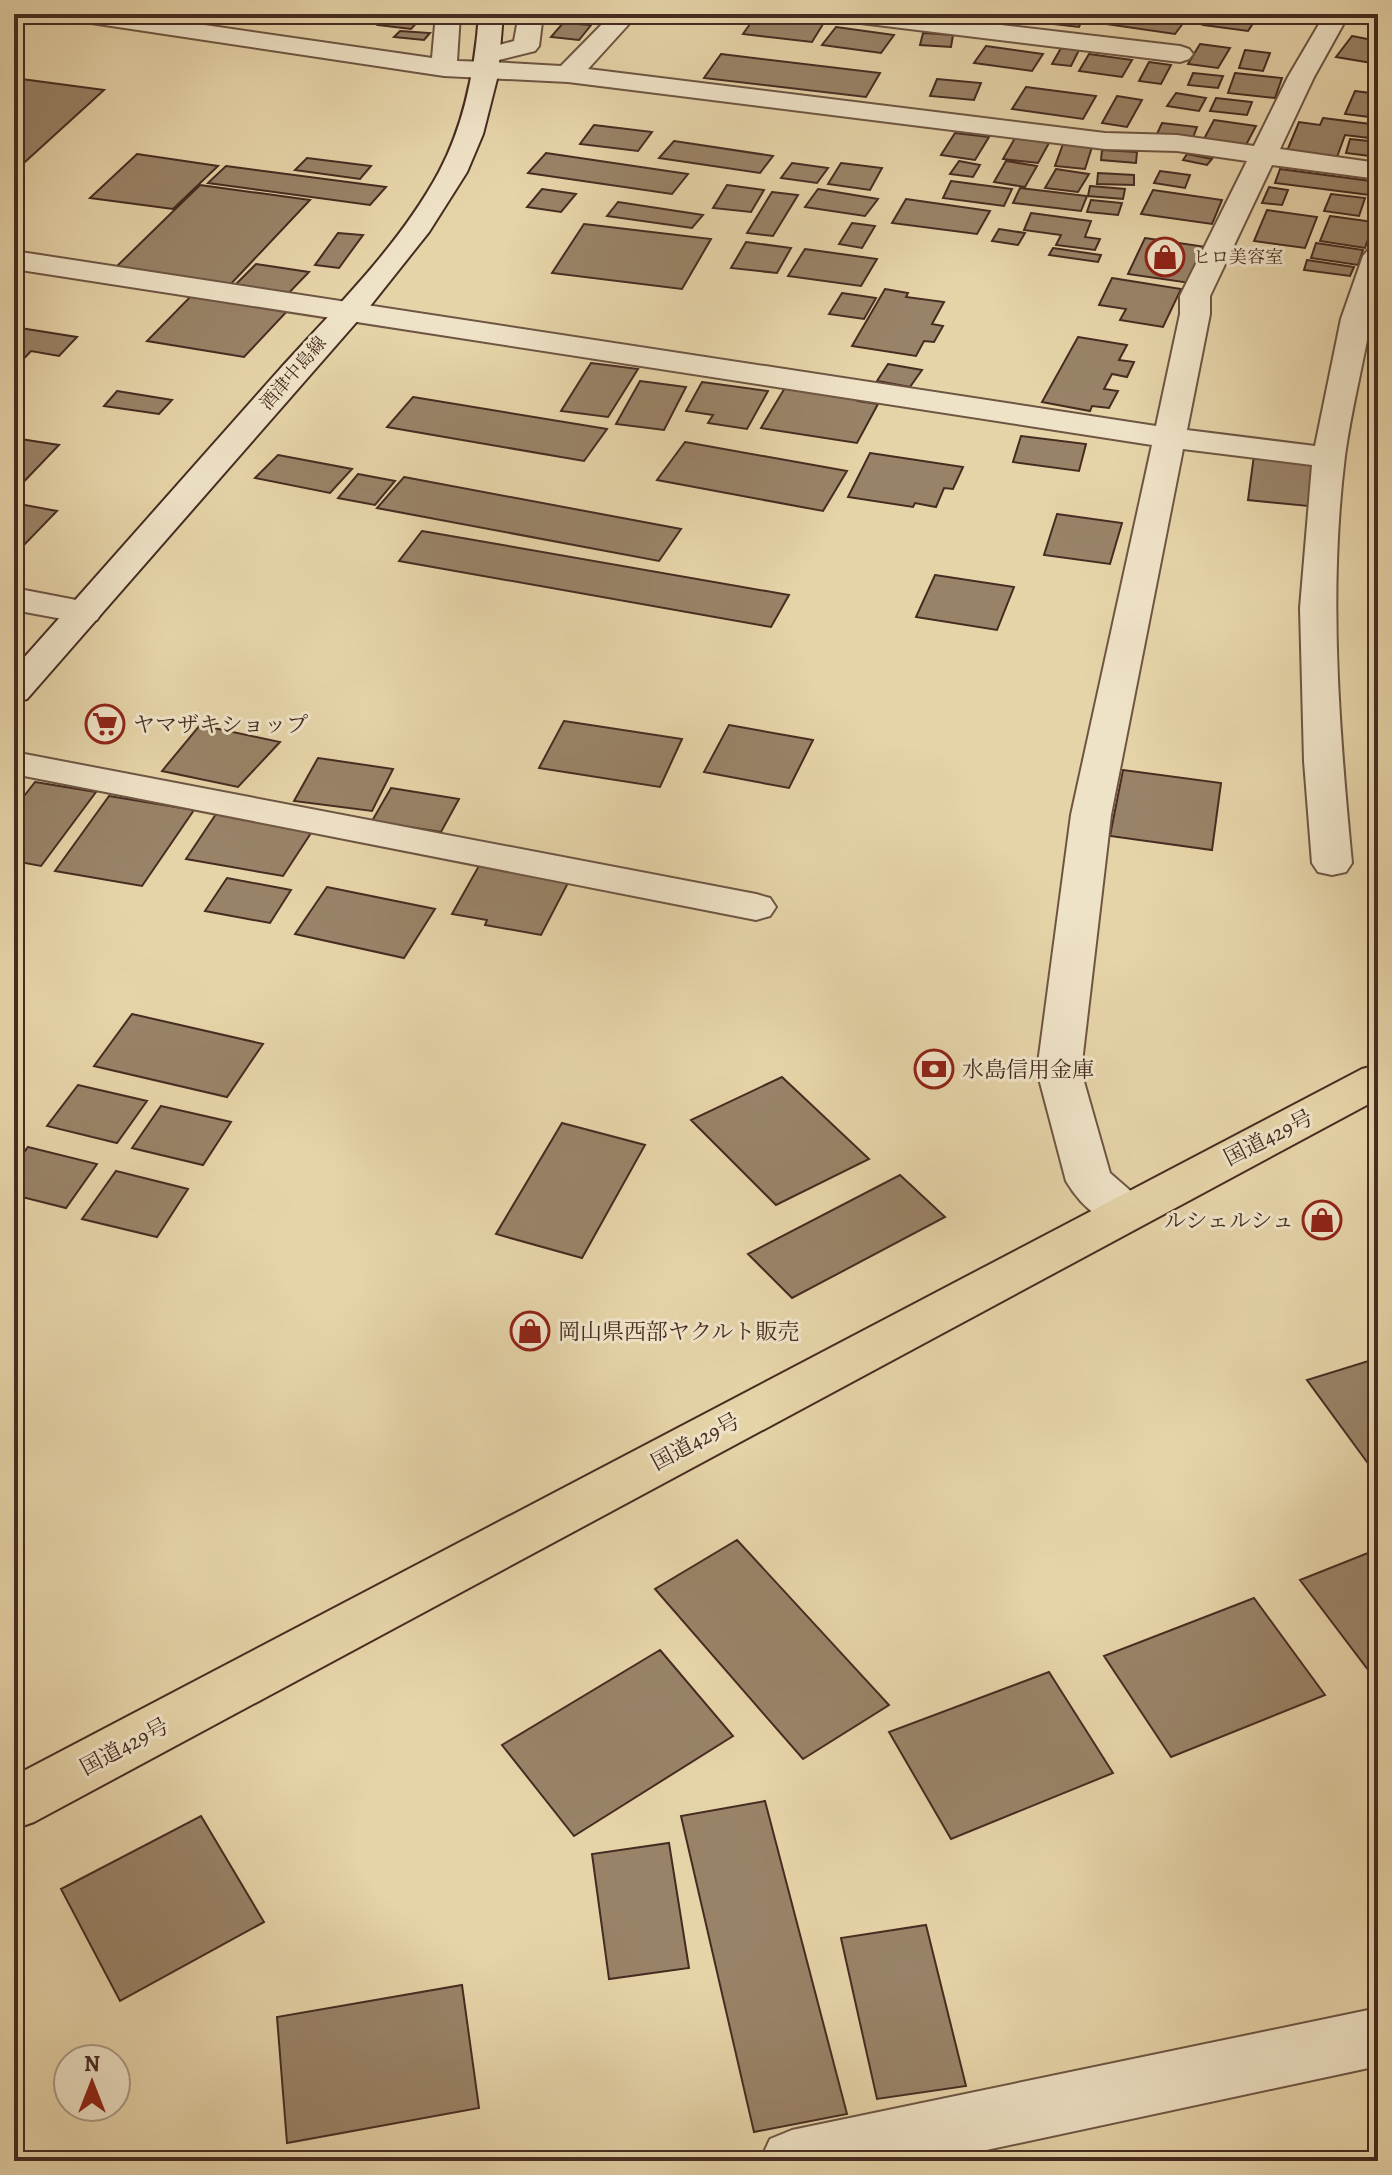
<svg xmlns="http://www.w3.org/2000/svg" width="1392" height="2175" font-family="Alegreya,'Noto Serif JP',serif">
<rect width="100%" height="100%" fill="#e6d4a9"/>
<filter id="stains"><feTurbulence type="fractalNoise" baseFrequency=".0025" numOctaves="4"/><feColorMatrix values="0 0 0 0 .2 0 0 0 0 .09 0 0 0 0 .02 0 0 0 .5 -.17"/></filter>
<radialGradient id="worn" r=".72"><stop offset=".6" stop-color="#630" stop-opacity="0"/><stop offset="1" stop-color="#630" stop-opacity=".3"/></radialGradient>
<path fill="#998368" stroke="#462b21" stroke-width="2" d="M274 14H358L348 24Z
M389 14H397L422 17 411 29 378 25Z
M661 14H732L726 24 659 17Z
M1002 14H1085L1079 27 1000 18Z
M1105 14H1190L1175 34 1099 23Z
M1263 14H1318L1314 23Z
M1209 16 1254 22 1248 31 1203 25Z
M755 17 823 24 812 42 743 34Z
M563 23 591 25 579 40 551 37Z
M836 27 894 35 881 53 822 45Z
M400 31 430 33 424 40 394 37Z
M923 33 953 35 951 47 920 45Z
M1352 36 1378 41V64L1336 57Z
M1200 44 1230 48 1218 68 1188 64Z
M986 46 1043 54 1032 71 974 63Z
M1061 48 1079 50 1071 66 1052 64Z
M1245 50 1270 53 1263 71 1239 68Z
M721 54 880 73 866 97 704 78Z
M1089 54 1132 60 1122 77 1079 71Z
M1149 62 1171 65 1161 84 1139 81Z
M1193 73 1223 76 1218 88 1188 85Z
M1235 73 1282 78 1275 98 1228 93Z
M14 78 104 90 14 172Z
M937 79 981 83 974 100 930 96Z
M1026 87 1096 96 1083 119 1012 109Z
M1355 91 1378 94V118L1345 114Z
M1176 93 1206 98 1199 111 1167 106Z
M1117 96 1142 100 1127 127 1102 123Z
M1216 98 1252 102 1247 115 1210 111Z
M1323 118 1378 125V139L1345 135 1337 157 1287 151 1299 122 1320 125Z
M1214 120 1256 126 1246 145 1204 139Z
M1162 123 1197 127 1192 140 1156 136Z
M594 125 652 132 638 151 580 144Z
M955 133 989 137 975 160 941 155Z
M1015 138 1049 143 1038 163 1003 159Z
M1350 139 1378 142V157L1346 153Z
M674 141 773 156 760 173 659 158Z
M1063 144 1092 147 1085 169 1055 166Z
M1102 150 1137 152 1136 163 1101 160Z
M546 153 688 174 672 194 528 173Z
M137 154 218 166 173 209 90 198Z
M1187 154 1212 159 1207 165 1183 160Z
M307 158 371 166 360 179 295 170Z
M959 161 980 165 973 177 950 174Z
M1006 161 1037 166 1025 187 994 182Z
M792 163 828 168 817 183 781 178Z
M841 163 882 168 870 190 828 184Z
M226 166 386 187 370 205 208 183Z
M1056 169 1089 174 1078 192 1045 188Z
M1280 169 1378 182V196L1275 183Z
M1160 171 1190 175 1185 188 1154 183Z
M1098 173 1134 175V185L1097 184Z
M951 181 1012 189 1004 206 943 198Z
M200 185 310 200 228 287 113 270Z
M727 185 764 190 751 212 713 208Z
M1090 186 1125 189 1123 199 1088 196Z
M1269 187 1288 190 1282 205 1262 203Z
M1020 188 1087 196 1081 211 1013 203Z
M542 189 576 194 561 212 527 207Z
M818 189 878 199 865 216 805 207Z
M1153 190 1222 200 1212 224 1141 214Z
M772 192 798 195 773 236 747 233Z
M1331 194 1365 198 1359 216 1324 211Z
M906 199 990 211 977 234 892 223Z
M1091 200 1122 203 1118 215 1087 212Z
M618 202 703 215 692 228 607 216Z
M1267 210 1317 217 1305 248 1254 241Z
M1031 213 1091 221 1085 237 1100 239 1095 250 1056 245 1061 235 1024 230Z
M1330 216 1374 222 1365 248 1320 241Z
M852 223 875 226 862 248 839 244Z
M584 224 711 239 682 289 552 273Z
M999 229 1025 233 1018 245 992 241Z
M338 233 363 235 339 268 315 265Z
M1145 238 1206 247 1190 283 1128 274Z
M746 242 791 248 777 273 731 268Z
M1316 243 1363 250 1358 265 1311 258Z
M1053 248 1101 255 1098 262 1049 255Z
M805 249 877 259 861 286 788 276Z
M1307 260 1354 267 1350 276 1304 270Z
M256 264 309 272 283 299 230 290Z
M1112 278 1181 289 1163 327 1120 320 1126 309 1099 305Z
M885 289 908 293 906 297 944 302 932 324 943 326 934 342 924 341 916 356 852 346Z
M195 292 291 307 244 357 147 341Z
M842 293 876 298 864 319 829 314Z
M14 327 77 337 59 356 31 351 15 368Z
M1078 337 1127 345 1119 360 1134 362 1127 377 1112 374 1104 389 1118 391 1109 408 1092 406 1090 411 1042 402Z
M591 363 638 369 608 417 561 411Z
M888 364 922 370 910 387 877 381Z
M640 381 686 387 664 430 616 424Z
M702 382 768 391 747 429 708 423 713 415 686 411Z
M786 386 861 397 858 401 878 404 857 443 761 428Z
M117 391 172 400 159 414 104 406Z
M413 397 607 429 584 461 387 427Z
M1021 436 1086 444 1079 471 1013 462Z
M14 438 59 445 14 492Z
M685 442 847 471 823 511 657 480Z
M870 453 963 467 953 489 944 488 936 507 915 503 913 507 848 497Z
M278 455 352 469 330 493 255 478Z
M1254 455 1313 461 1308 506 1248 500Z
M358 474 395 481 375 505 338 498Z
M404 477 681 529 659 561 377 508Z
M14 503 57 511 24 545 14 543Z
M1057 514 1122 523 1110 564 1044 555Z
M422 531 789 595 771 627 399 561Z
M935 575 1014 587 997 630 916 617Z
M564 721 682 739 660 787 539 768Z
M200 725 280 742 238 787 162 771Z
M729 725 813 740 789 788 704 772Z
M318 758 393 769 372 811 294 801Z
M1123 770 1221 783 1212 850 1110 836Z
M35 782 96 792 41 866 14 861V809Z
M391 788 459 799 441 832 372 821Z
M109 796 194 810 142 886 55 871Z
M216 814 313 830 283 876 186 859Z
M480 864 569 881 541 935 485 925 487 920 452 914Z
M227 878 291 890 270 923 205 911Z
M327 887 435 909 404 958 295 934Z
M132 1014 263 1044 227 1097 94 1066Z
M782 1077 869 1159 776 1205 691 1120Z
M78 1085 147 1101 117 1143 47 1126Z
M161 1106 231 1122 203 1165 132 1148Z
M562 1123 645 1145 582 1258 496 1234Z
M28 1147 97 1164 66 1208 14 1195V1166Z
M116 1171 188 1189 157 1237 82 1219Z
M900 1175 945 1217 792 1298 748 1254Z
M1378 1358V1477L1307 1380Z
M737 1540 889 1705 803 1759 655 1589Z
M1378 1549V1673L1372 1675 1300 1580Z
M1254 1598 1325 1695 1171 1757 1104 1656Z
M660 1650 733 1736 574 1836 502 1745Z
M1049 1672 1113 1773 951 1839 889 1732Z
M765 1801 847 2114 754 2132 681 1816Z
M201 1816 264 1922 120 2001 61 1889Z
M669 1843 689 1968 609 1979 592 1854Z
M926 1925 966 2086 877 2099 841 1938Z
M462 1985 479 2108 287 2143 277 2017Z"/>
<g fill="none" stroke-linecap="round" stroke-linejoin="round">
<defs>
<path id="street" d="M66 14H129L432 58 436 14H460L457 61 489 62 481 60 477 55 481 50 514 41 519 14H543L539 46 535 51 491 62 561 66 612 14H638L588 69 1105 133 1177 135 1254 146 1288 77 1325 14H1349L1314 77 1280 149 1378 163V179L1272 165 1210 296V314L1187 430 1315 446 1341 319 1363 256 1368 250 1378 247V299L1371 319C1363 365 1351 411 1345 456 1328 591 1339 729 1352 863L1346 872 1332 875 1318 872 1312 863 1304 761 1300 608 1312 465 1183 449 1111 815 1081 1071 1110 1173 1141 1200 1148 1212 1141 1224C1110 1233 1082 1208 1066 1181L1037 1071 1071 815 1152 445 14 269V251L1156 426 1180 314V296L1247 161 1177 151 1105 149 568 82 444 76 78 21 69 19Z
M832 14H907L1180 46 1189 49 1193 54 1189 59 1180 62 844 21 835 19Z
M14 588 97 604 102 612 97 620 84 623 14 610Z
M14 752 756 894 770 898 776 907 770 916 756 920 14 774Z
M1378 2008V2066L935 2161H760L770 2139 792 2130Z"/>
<path id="secondary" d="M479 14H503L498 75 483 134 467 172 429 232 367 310 27 699 14 702V669C103 569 191 469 280 369 336 307 399 246 439 172 465 123 475 69 479 14Z"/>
<path id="highway" d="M1378 1065V1099L34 1822 14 1829V1776L1362 1069Z"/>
</defs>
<use href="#street" stroke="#6e5543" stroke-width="4"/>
<use href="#secondary" stroke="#462b21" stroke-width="4"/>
<use href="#highway" stroke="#462b21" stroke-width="4"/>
<use href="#street" fill="#efe3c7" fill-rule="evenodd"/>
<use href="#secondary" fill="#efe3c7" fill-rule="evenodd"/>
<use href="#highway" fill="#e6d4a9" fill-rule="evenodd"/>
</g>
<defs>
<symbol id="shop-ring" viewBox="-11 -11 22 22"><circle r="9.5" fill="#efe3c7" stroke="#8f2418" stroke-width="1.5"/><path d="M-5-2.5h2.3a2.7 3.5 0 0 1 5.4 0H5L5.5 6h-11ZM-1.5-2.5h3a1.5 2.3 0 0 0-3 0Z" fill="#8f2418"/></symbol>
<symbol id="supermarket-ring" viewBox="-11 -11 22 22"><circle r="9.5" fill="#efe3c7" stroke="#8f2418" stroke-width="1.5"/><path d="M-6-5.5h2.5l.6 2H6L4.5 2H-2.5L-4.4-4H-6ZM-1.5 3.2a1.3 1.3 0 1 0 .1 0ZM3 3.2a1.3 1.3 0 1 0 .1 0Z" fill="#8f2418"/></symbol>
<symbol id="bank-ring" viewBox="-11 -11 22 22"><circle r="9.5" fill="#efe3c7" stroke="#8f2418" stroke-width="1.5"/><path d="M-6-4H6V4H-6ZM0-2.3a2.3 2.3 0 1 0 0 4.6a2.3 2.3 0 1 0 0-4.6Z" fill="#8f2418"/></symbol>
</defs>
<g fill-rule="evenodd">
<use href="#shop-ring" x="1143" y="235" width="44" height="44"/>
<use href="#supermarket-ring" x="83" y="702" width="44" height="44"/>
<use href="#bank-ring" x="912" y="1047" width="44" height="44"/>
<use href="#shop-ring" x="1300" y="1198" width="44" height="44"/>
<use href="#shop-ring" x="508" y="1309" width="44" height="44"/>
</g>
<g text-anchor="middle" stroke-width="6" stroke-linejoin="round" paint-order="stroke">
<g font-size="18" fill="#462b21" stroke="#efe3c7" text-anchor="start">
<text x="1193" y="263">ヒロ美容室</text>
</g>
<g font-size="18" fill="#462b21" stroke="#efe3c7">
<text transform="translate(293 373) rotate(-49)" y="6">酒津中島線</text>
</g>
<g font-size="22" fill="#462b21" stroke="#efe3c7" text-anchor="start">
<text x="133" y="732">ヤマザキショップ</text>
<text x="962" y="1077">水島信用金庫</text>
<text x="1294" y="1228" text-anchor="end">ルシェルシュ</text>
<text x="558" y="1339">岡山県西部ヤクルト販売</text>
</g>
<g font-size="22" fill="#462b21" stroke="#efe3c7">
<text transform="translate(1268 1137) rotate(-27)" y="8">国道429号</text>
<text transform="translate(695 1441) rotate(-28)" y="8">国道429号</text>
<text transform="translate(124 1746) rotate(-28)" y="8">国道429号</text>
</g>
</g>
<rect width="1392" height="2175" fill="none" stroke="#e6d4a9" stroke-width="48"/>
<rect x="16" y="16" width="1360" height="2143" fill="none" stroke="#462b21" stroke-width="4"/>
<rect x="24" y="24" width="1344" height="2127" fill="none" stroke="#462b21" stroke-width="2"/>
<g transform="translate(92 2083)"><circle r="38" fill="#efe3c7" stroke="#ab9985" stroke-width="2"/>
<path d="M0-6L14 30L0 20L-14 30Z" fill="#8f2418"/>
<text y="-12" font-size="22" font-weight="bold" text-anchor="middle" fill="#462b21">N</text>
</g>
<rect width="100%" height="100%" filter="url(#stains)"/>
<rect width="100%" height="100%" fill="url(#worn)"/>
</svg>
